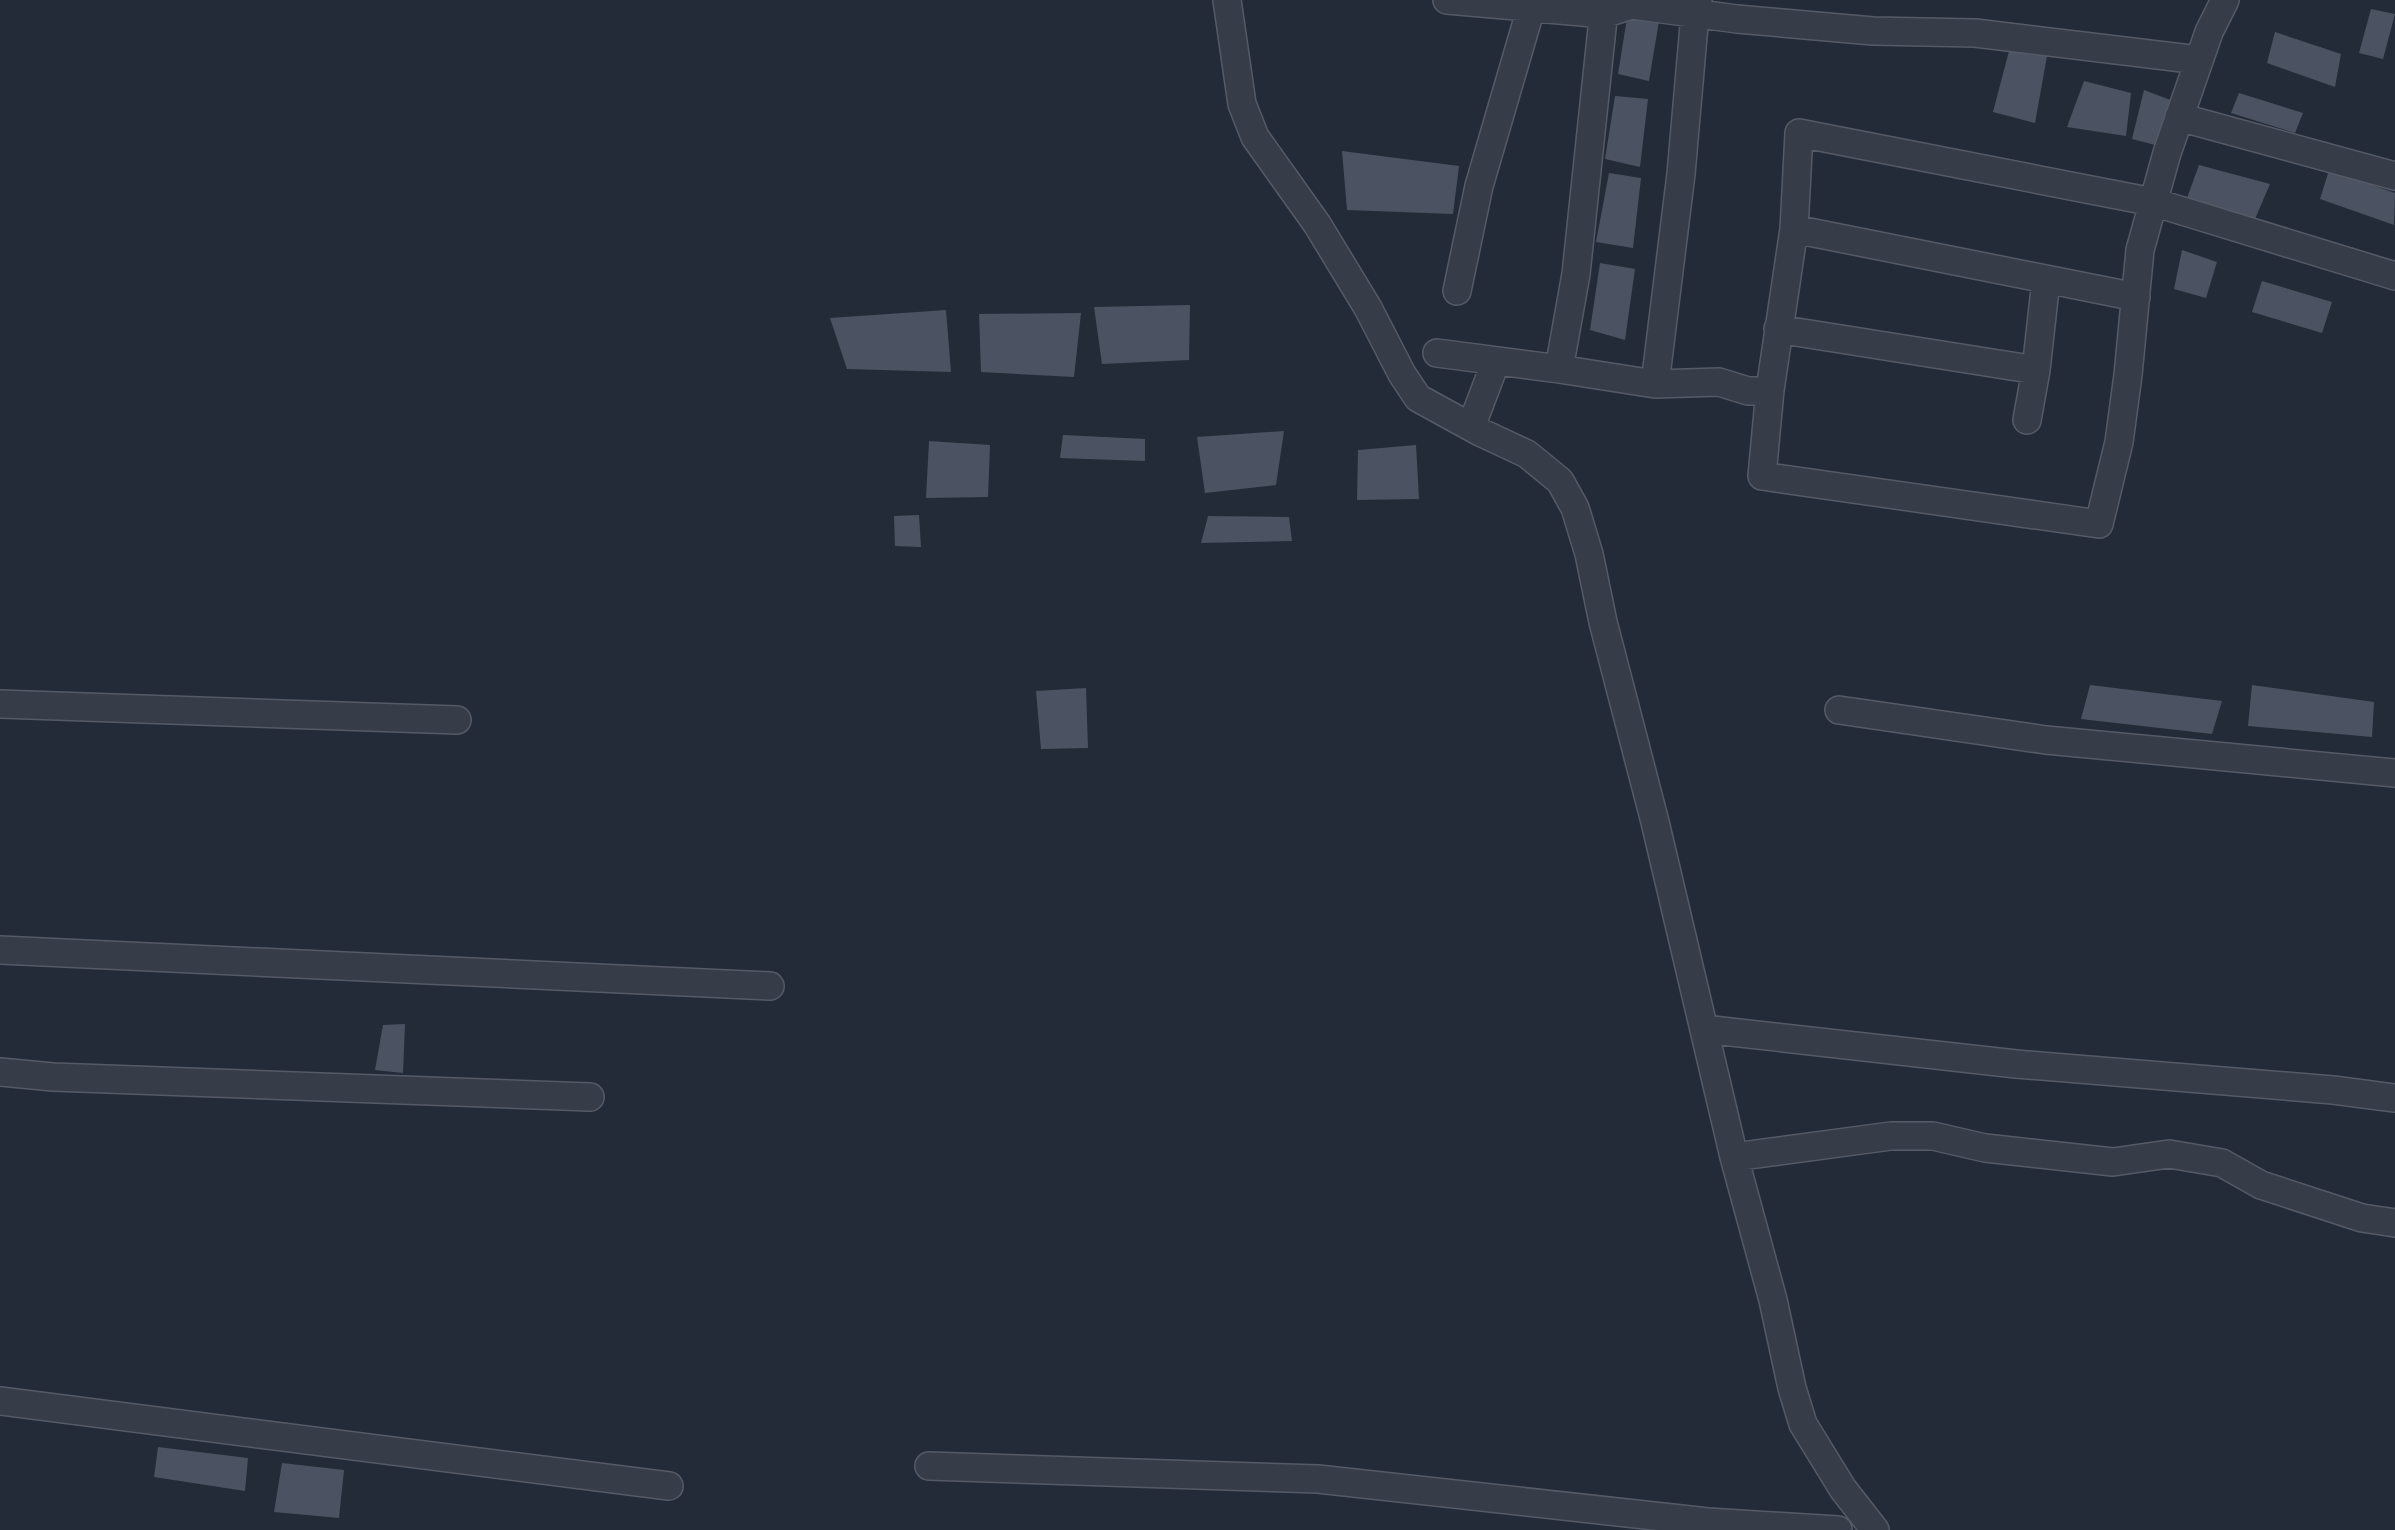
<svg xmlns="http://www.w3.org/2000/svg" width="2395" height="1530" font-family="'PT Sans Narrow',sans-serif">
<rect width="100%" height="100%" fill="#242b38"/>
<path fill="#4b5261" d="M2371 9 2395 14 2383 59 2359 53Z
M1628 12 1659 21 1649 81 1618 74Z
M2275 32 2341 54 2335 87 2267 63Z
M2009 51 2047 56 2035 123 1993 112Z
M2084 81 2131 93 2126 136 2067 127Z
M2144 90 2173 101 2159 146 2132 139Z
M2239 93 2303 113 2295 133 2231 113Z
M1615 96 1648 99 1640 167 1605 159Z
M1342 151 1459 166 1453 214 1347 210Z
M2199 165 2270 184 2255 219 2187 198Z
M2329 170 2395 193 2394 225 2320 199Z
M1609 173 1641 178 1633 248 1596 242Z
M2182 250 2217 262 2206 298 2174 289Z
M1600 263 1635 269 1625 340 1590 330Z
M2262 281 2332 302 2322 333 2252 312Z
M1190 305 1189 360 1102 364 1094 307Z
M946 310 951 372 847 369 830 318Z
M1081 313 1074 377 981 372 979 314Z
M1284 431 1276 485 1205 493 1197 437Z
M1063 435 1145 439V461L1060 458Z
M929 441 990 445 988 497 926 498Z
M1416 445 1419 499 1357 500 1358 450Z
M919 515 921 547 895 546 894 516Z
M1208 516 1289 517 1292 541 1201 543Z
M2090 685 2222 701 2212 734 2081 719Z
M2252 685 2374 702 2372 737 2248 726Z
M1086 688 1088 748 1041 749 1036 691Z
M405 1024 403 1073 375 1070 383 1025Z
M158 1447 248 1458 245 1491 154 1477Z
M282 1463 344 1470 339 1518 274 1512Z"/>
<g fill="none" stroke-linecap="round" stroke-linejoin="round">
<defs>
<path id="minor" d="M1227 0 1242 104 1255 137 1317 224 1368 308 1402 374 1418 398 1480 432 1527 454 1560 481 1575 508 1589 554 1603 622 1655 822 1734 1157 1773 1300 1792 1388 1803 1424 1843 1489 1875 1530
M1447 0 1604 14 1632 5 1737 19 1873 31 1975 33 2199 60
M1605 0 1576 274 1559 369 1655 384 1681 174 1695 14 1698 0
M2225 0 2209 32 2167 153 2140 250 2128 375 2119 442 2099 524 1762 476 1770 390 1794 229 1799 133 2153 202 2395 276
M2179 117 2395 176
M1794 229 2136 297
M1457 291 1479 186 1531 8
M1778 329 2036 370
M1437 353 1559 369
M1655 384 1719 382 1748 391 1770 390
M2027 420 2036 370 2046 280
M1471 427 1496 361
M0 704 457 720
M1839 710 2046 740 2395 773
M0 950 770 986
M1704 1029 2016 1064 2333 1090 2395 1098
M0 1072 53 1077 590 1097
M1734 1157 1891 1136H1933L1985 1148 2113 1162 2169 1154 2222 1163 2261 1185 2362 1218 2395 1223
M0 1401 669 1486
M929 1466 1318 1479 1708 1522 1838 1530"/>
</defs>
<use href="#minor" stroke="#555b66" stroke-width="30"/>
<use href="#minor" stroke="#373d48" stroke-width="27"/>
</g>
</svg>
